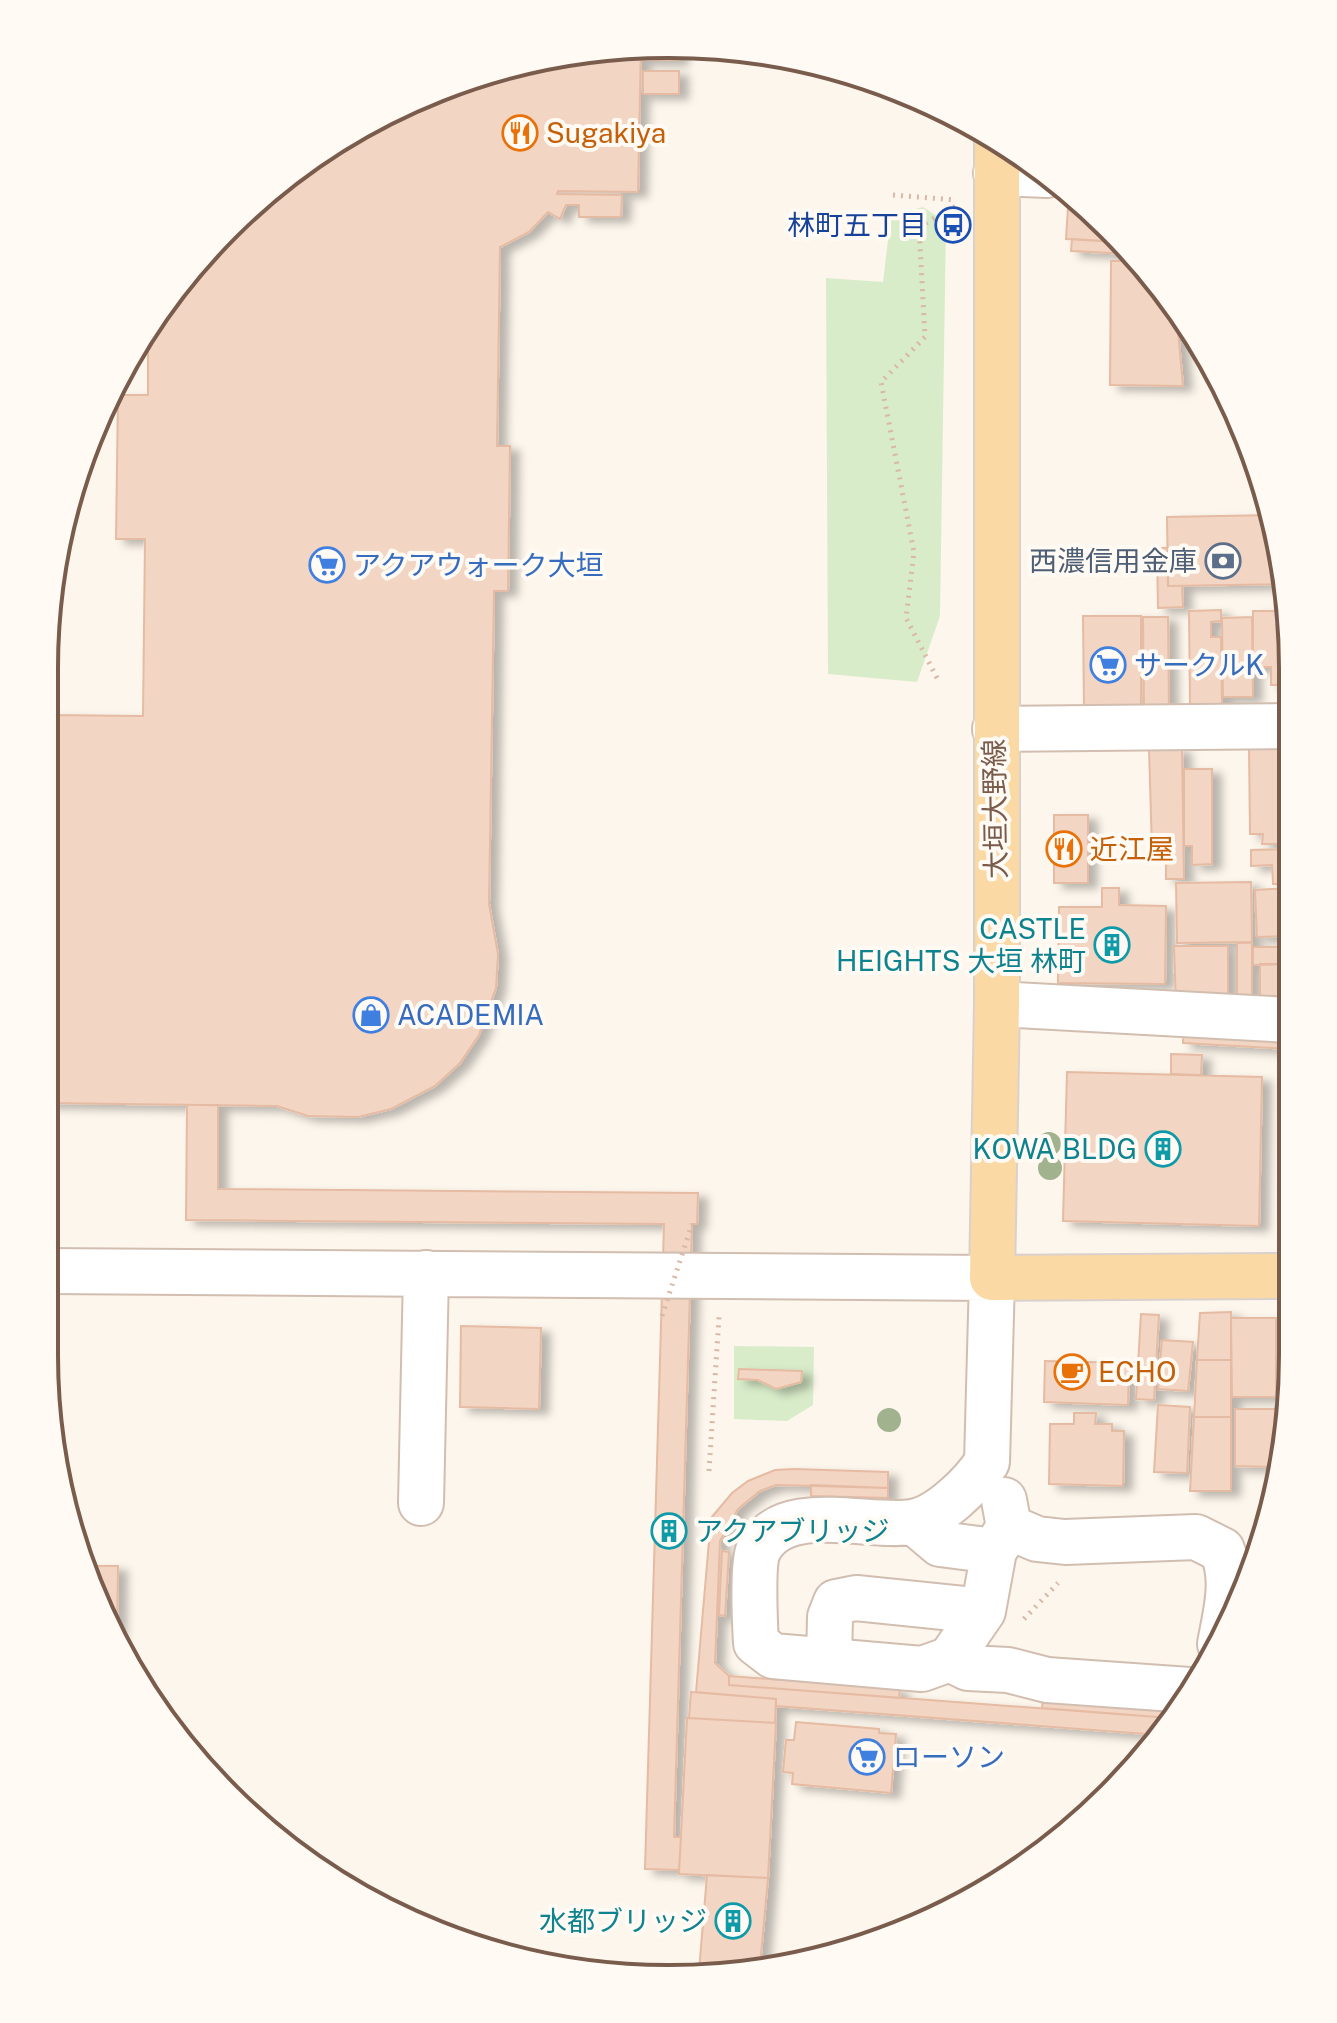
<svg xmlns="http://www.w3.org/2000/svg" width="1337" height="2023" font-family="'Public Sans','Noto Sans JP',sans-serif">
<defs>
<filter id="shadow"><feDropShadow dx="9" dy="5" stdDeviation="4" flood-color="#0004"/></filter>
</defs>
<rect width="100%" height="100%" fill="#fdf6ec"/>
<path fill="#d8ecc9" d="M923 207 946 222 940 616 917 682 828 674 826 278 883 282 891 215Z
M734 1346 814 1347 813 1405 787 1421 734 1419Z"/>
<path fill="#f3d5c3" stroke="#e6bba3" stroke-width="2" filter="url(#shadow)" d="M628 45 641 46 638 192 558 191 557 194 622 195 621 217H579V205H566L560 219 548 212 529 232 500 247 497 446H510L508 591H494L489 904 498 954 496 988 479 1035 460 1063 435 1086 391 1109 358 1117 308 1116 277 1106 46 1103 49 715 143 716 145 539H116L118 395H148V332L199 256 289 173 393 108 507 65Z
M643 46 679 47V60H643Z
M643 71H679V94H643Z
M1069 191 1081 199 1120 242 1066 239Z
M1072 239 1120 242 1132 254 1071 251Z
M1111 261H1138L1164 289 1176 308 1183 386 1110 385Z
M1273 515 1284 584 1168 586 1167 517Z
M1157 548H1168V586H1182L1183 607 1158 608Z
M1221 610V621L1211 622V637H1221L1222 706 1190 707 1189 611Z
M1253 611H1289L1291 685H1271V667H1253Z
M1083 616H1141V709L1084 710Z
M1143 617H1168L1169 710H1144Z
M1252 617 1253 697H1223L1222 618Z
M1149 748H1182L1184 879H1166V850H1152Z
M1249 748H1285L1286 844H1262L1263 834H1250Z
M1184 769H1212V864L1192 865V846H1184Z
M1054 815H1088V883H1054Z
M1291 849 1290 884H1273L1272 865 1251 866V850Z
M1251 882 1252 942 1177 943 1176 883Z
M1102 888H1119V905L1166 906 1165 984 1058 983 1059 907H1102Z
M1290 888V936L1257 937 1255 890Z
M1237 943H1252V1005H1237Z
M1174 946H1228V1002L1176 1003Z
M1253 947H1290V964L1253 965Z
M1260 964H1290V1001H1260Z
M1184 1023 1290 1030V1049L1183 1043Z
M1171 1054 1202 1055 1201 1075 1171 1074Z
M1067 1072 1262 1077 1259 1226 1063 1221Z
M187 1105H218V1189L698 1193 697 1224H692L674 1837H681L679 1870 645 1869 664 1224 186 1220Z
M1279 1311H1288V1390H1280Z
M1231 1312V1360H1197L1200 1313Z
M1141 1314 1159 1315 1154 1400 1136 1399Z
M1231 1318H1276V1397H1232Z
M461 1326 541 1328 539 1409 460 1407Z
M1162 1340 1193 1342 1188 1391 1158 1389Z
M1197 1360H1231V1417H1194Z
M1045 1361 1129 1363 1128 1405 1044 1402Z
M739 1369 802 1371 801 1382 776 1389 758 1380 738 1379Z
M1158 1405 1190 1407 1187 1473 1154 1472Z
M1235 1409H1280L1278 1467 1235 1466Z
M1074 1413H1096L1095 1424H1112V1431H1124L1123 1486 1049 1484 1050 1424H1074Z
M1194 1417H1231V1491H1190Z
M794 1469 888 1472V1488L776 1485 760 1491 738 1509 720 1541 715 1663 729 1676V1685L1170 1718 1159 1735 776 1706V1699L696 1692 711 1518 732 1493 748 1481 775 1470Z
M811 1485 888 1488V1498L811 1496Z
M722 1551 729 1552 725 1616 719 1615Z
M82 1566H118L117 1637Z
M729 1676 900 1689 899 1698 729 1685Z
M691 1692 776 1699 775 1723 689 1718Z
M1043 1699 1176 1709 1170 1718 1042 1708Z
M687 1718 776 1723 768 1878 679 1874Z
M796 1722 879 1729V1733L896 1734 891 1793 792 1784 793 1773 783 1772 786 1740H794Z
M707 1875 768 1878 760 1965 699 1971Z"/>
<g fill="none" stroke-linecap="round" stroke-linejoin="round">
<defs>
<path id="minor" d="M996 173 1047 175
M995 729 1291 726
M997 1004 1290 1020
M45 1271 992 1278 987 1462C973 1484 939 1518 912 1522 869 1529 781 1499 758 1551 752 1566 755 1625 756 1643L773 1656 922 1669 950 1659 983 1611 994 1551 1009 1527
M1004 1500 1009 1527 1037 1539 1065 1542 1196 1537 1222 1550C1235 1580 1226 1612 1220 1644
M421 1503 426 1273
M914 1522 940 1544 994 1551
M950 1659 968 1668 1008 1670 1047 1680 1189 1690
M829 1661 830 1617 836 1602 856 1598 983 1611"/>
<path id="major" d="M997 139V1004L992 1278 1288 1276"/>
</defs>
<use href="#minor" stroke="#d1beb0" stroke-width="48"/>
<use href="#major" stroke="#dad1cd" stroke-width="48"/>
<path stroke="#d9b8a5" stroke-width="5" stroke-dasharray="2 6" stroke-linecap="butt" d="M893 195 956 200
M937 678 906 618 914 552 881 382 925 337 919 227 956 206
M709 1471 719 1317
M1024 1619 1058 1583"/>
<use href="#minor" stroke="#fff" stroke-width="44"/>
<use href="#major" stroke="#fbd9a5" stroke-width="44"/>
<path stroke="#d9b8a5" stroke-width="5" stroke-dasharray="2 6" stroke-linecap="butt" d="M662 1316 692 1224"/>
</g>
<g fill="#a0b28e">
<circle cx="1049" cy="1144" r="12"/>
<circle cx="1050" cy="1168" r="12"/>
<circle cx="889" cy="1420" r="12"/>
</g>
<defs>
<symbol id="restaurant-ring" viewBox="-11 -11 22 22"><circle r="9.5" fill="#fffaf3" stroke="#e8710a" stroke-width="1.5"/><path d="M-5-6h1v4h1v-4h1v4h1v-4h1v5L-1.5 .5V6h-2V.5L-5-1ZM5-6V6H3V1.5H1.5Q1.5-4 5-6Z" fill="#e8710a"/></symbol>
<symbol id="bus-ring" viewBox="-11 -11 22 22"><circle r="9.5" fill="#fffaf3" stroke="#1a4fb4" stroke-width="1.5"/><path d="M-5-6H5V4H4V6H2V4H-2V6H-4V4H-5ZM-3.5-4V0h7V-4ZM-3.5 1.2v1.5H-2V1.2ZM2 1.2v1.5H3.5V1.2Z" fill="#1a4fb4"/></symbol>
<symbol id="bank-ring" viewBox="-11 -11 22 22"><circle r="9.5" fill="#fffaf3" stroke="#5c6f8a" stroke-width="1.5"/><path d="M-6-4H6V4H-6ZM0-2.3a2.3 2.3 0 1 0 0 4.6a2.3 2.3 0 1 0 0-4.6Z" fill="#5c6f8a"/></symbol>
<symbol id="supermarket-ring" viewBox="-11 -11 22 22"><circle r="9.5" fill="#fffaf3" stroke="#3f7fe0" stroke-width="1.5"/><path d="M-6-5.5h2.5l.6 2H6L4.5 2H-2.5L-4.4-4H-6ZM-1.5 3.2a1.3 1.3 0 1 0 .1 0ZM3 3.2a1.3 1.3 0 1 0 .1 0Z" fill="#3f7fe0"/></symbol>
<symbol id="building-ring" viewBox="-11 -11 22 22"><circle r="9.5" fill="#fffaf3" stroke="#0f9aa8" stroke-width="1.5"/><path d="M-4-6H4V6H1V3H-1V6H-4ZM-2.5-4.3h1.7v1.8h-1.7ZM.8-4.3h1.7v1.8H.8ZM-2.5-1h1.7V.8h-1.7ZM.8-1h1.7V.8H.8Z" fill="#0f9aa8"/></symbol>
<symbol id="shop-ring" viewBox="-11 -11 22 22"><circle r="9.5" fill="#fffaf3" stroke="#3f7fe0" stroke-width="1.5"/><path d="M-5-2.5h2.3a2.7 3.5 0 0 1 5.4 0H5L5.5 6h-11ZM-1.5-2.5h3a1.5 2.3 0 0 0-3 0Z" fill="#3f7fe0"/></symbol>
<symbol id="cafe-ring" viewBox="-11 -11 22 22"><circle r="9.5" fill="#fffaf3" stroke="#e8710a" stroke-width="1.5"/><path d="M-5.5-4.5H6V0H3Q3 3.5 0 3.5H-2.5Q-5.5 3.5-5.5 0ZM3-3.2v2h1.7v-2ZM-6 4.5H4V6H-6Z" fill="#e8710a"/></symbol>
</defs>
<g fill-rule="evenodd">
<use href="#restaurant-ring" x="500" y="113" width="40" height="40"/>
<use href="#bus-ring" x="933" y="205" width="40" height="40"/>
<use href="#bank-ring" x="1203" y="541" width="40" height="40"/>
<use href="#supermarket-ring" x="307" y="545" width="40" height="40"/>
<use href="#supermarket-ring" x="1088" y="645" width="40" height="40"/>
<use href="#restaurant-ring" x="1044" y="829" width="40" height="40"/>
<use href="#building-ring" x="1092" y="925" width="40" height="40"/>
<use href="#shop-ring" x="351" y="995" width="40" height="40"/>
<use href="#building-ring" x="1143" y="1129" width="40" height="40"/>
<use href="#cafe-ring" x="1052" y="1352" width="40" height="40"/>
<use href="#building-ring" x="649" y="1511" width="40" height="40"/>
<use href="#supermarket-ring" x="847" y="1737" width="40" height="40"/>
<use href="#building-ring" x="713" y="1901" width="40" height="40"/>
</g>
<g text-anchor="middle" stroke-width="8" stroke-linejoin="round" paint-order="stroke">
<g font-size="28" fill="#c56008" stroke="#fffaf3" text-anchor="start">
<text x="546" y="143">Sugakiya</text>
<text x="1090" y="859">近江屋</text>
<text x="1098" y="1382">ECHO</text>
</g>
<g font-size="28" fill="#164399" stroke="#fffaf3" text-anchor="end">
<text x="927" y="235">林町五丁目</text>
</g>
<g font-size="28" fill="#4e5e75" stroke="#fffaf3" text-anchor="end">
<text x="1197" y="571">西濃信用金庫</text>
</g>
<g font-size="28" fill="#366cbe" stroke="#fffaf3" text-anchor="start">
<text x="353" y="575">アクアウォーク大垣</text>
<text x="1134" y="675">サークルK</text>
<text x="397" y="1025">ACADEMIA</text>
<text x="893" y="1767">ローソン</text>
</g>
<g font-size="28" fill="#7a5c4d" stroke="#fffaf3">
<text transform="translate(995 809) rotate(-91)" y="10">大垣大野線</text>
</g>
<g font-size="28" fill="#0d838f" stroke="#fffaf3" text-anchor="end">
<text x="1086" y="939">CASTLE<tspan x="1086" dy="32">HEIGHTS 大垣 林町</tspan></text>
<text x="1137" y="1159">KOWA BLDG</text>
<text x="695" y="1541" text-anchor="start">アクアブリッジ</text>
<text x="707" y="1931">水都ブリッジ</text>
</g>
</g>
<path d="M0 0H1337V2023H0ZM668 58H669A610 610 0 0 1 1279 668V1355A610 610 0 0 1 669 1965H668A610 610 0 0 1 58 1355V668A610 610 0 0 1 668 58Z" fill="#fffaf3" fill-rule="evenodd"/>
<path fill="none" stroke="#7a5c4d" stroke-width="4" d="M668 58H669A610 610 0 0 1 1279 668V1355A610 610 0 0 1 669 1965H668A610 610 0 0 1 58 1355V668A610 610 0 0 1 668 58Z"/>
</svg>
